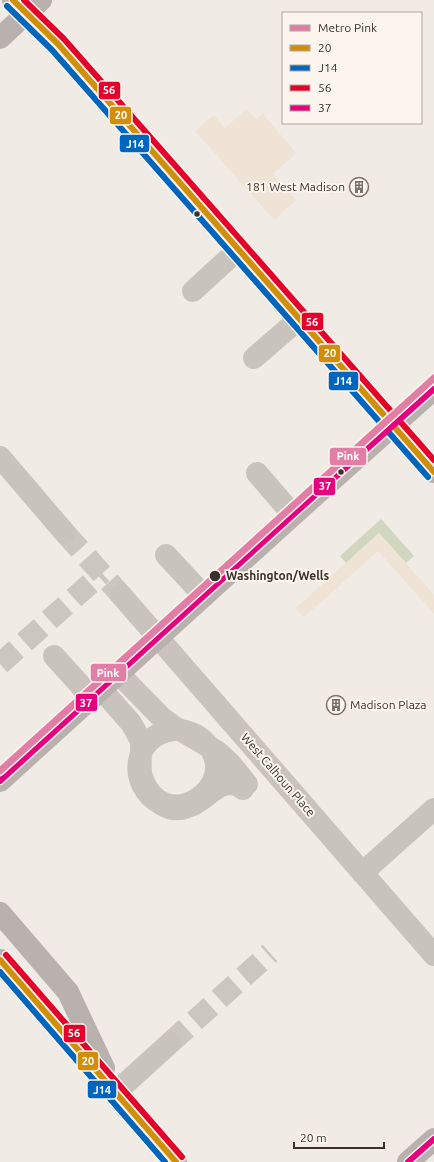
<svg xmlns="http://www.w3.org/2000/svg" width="434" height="1162" font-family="Ubuntu,sans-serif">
<rect width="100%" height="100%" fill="#f0ebe5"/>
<path fill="#d1d6bf" d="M381 519 414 556 406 563 379 533 346 563 340 556Z"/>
<path fill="#eee3d5" d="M246 109 256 119 263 114 296 153 273 174 296 200 274 220 195 131 214 115 225 128Z
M379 533 434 595V614L378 551 304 617 296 608Z"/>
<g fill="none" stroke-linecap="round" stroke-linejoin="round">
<path stroke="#ccc6c0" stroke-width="22" stroke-dasharray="22 11" stroke-linecap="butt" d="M65 533 121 595
M0 664 102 573
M170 1043 270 953"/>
<path stroke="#c9c3be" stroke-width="22" d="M193 291 239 249
M254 358 299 319
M0 457 65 533
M257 473 293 515
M166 555 204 596
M121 595 434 955
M54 656 92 698
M119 674 162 718 173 726 218 752 231 764 247 784
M101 689 131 723 141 741
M362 873 434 809
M115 1093 170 1043"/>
<path stroke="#b8b1ad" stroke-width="22" d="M13 0 58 44 434 472
M0 38 41 0
M0 781 293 515 434 389
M0 913 68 992 104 1068
M0 960 176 1162
M408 1162 434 1139"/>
<path stroke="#c9c3be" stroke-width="22" d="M141 741C142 751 139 768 142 777 163 839 244 786 206 743 198 734 185 729 173 730 133 735 126 785 161 804 167 808 175 810 181 809 187 807 193 806 198 802 211 794 226 775 243 789"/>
<defs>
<path id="bus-1" d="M13 0 58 44 434 472
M0 960 176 1162"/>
<path id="bus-2" d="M7 6 52 50 428 477
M0 972 165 1162"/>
<path id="bus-3" d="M24 0 64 39 434 460
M6 955 182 1157"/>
<path id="bus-4" d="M0 781 293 515 434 389
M408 1162 434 1139"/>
</defs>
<use href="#bus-1" stroke="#fbf5ee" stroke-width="9"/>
<use href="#bus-2" stroke="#fbf5ee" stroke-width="9"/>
<use href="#bus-3" stroke="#fbf5ee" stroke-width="9"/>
<use href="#bus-4" stroke="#fbf5ee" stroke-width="9"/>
<use href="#bus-1" stroke="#d18e09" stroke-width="6"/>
<use href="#bus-2" stroke="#0065bd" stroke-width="6"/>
<use href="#bus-3" stroke="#e4002b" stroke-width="6"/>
<use href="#bus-4" stroke="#e5007d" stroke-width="6"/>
<defs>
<path id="metro-1" d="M0 771 434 378"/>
</defs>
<use href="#metro-1" stroke="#fbf5ee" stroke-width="10"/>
<use href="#metro-1" stroke="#e27ea6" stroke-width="7"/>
</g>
<defs>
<symbol id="building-ring" viewBox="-11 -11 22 22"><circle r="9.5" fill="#fbf5ee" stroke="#7a716c" stroke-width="1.5"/><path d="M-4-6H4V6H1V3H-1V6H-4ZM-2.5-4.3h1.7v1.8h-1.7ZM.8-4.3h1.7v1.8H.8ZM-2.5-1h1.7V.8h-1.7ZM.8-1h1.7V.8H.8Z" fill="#7a716c"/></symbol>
</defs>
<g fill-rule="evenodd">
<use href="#building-ring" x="348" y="176" width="22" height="22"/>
<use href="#building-ring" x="325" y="694" width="22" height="22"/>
</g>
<g fill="#3b302b" stroke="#fbf5ee" stroke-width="1.5">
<circle cx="197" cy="214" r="3.5"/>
<circle cx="341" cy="472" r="3.5"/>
<circle cx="215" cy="576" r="6"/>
</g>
<g text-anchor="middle" stroke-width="4" stroke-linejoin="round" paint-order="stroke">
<g font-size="12" fill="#3b302b" stroke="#fbf5ee" text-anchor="end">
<text x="345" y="191">181 West Madison</text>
<text x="350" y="709" text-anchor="start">Madison Plaza</text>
</g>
<g font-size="12" font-weight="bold" fill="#3b302b" stroke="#fbf5ee" text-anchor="start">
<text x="226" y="580">Washington/Wells</text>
</g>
<g font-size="12" fill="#3b302b" stroke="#fbf5ee">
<text transform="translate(278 775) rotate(49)" y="4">West Calhoun Place</text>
</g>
</g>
<g stroke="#fbf5ee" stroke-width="1.5">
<rect x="98" y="81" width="23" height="19" rx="4" fill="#e4002b"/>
<rect x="109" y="106" width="23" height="19" rx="4" fill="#d18e09"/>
<rect x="119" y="134" width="31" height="19" rx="4" fill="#0065bd"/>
<rect x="301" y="312" width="23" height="19" rx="4" fill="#e4002b"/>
<rect x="318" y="344" width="23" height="19" rx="4" fill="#d18e09"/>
<rect x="328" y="371" width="31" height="20" rx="4" fill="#0065bd"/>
<rect x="329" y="447" width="38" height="19" rx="4" fill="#e27ea6"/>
<rect x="313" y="477" width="23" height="19" rx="4" fill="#e5007d"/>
<rect x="90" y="663" width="37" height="19" rx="4" fill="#e27ea6"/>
<rect x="75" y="693" width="23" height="19" rx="4" fill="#e5007d"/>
<rect x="63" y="1024" width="23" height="19" rx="4" fill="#e4002b"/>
<rect x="77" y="1051" width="22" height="20" rx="4" fill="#d18e09"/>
<rect x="87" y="1080" width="30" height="19" rx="4" fill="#0065bd"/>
</g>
<g font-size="11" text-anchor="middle" font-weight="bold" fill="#fff">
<text x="109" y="94">56</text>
<text x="121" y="119">20</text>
<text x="135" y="148">J14</text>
<text x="312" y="326">56</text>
<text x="330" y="357">20</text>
<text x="343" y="385">J14</text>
<text x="348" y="460">Pink</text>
<text x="325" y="490">37</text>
<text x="108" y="677">Pink</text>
<text x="86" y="707">37</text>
<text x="74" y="1037">56</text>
<text x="88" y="1065">20</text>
<text x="102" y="1094">J14</text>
</g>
<rect x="282" y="12" width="140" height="112" fill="#fbf5ee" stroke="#aea6a0"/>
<rect x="290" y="25" width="20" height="6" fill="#e27ea6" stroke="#aea6a0"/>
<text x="318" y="32" font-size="12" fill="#3b302b">Metro Pink</text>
<rect x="290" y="45" width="20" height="6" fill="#d18e09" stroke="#aea6a0"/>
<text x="318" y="52" font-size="12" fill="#3b302b">20</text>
<rect x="290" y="65" width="20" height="6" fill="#0065bd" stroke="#aea6a0"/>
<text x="318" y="72" font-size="12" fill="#3b302b">J14</text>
<rect x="290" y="85" width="20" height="6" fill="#e4002b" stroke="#aea6a0"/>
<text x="318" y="92" font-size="12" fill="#3b302b">56</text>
<rect x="290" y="105" width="20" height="6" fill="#e5007d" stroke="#aea6a0"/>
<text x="318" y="112" font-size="12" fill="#3b302b">37</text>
<path d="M294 1142v6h90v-6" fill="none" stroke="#3b302b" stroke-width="2"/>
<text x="300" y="1142" font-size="12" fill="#3b302b" stroke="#fbf5ee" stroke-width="3" paint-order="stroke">20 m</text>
</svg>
